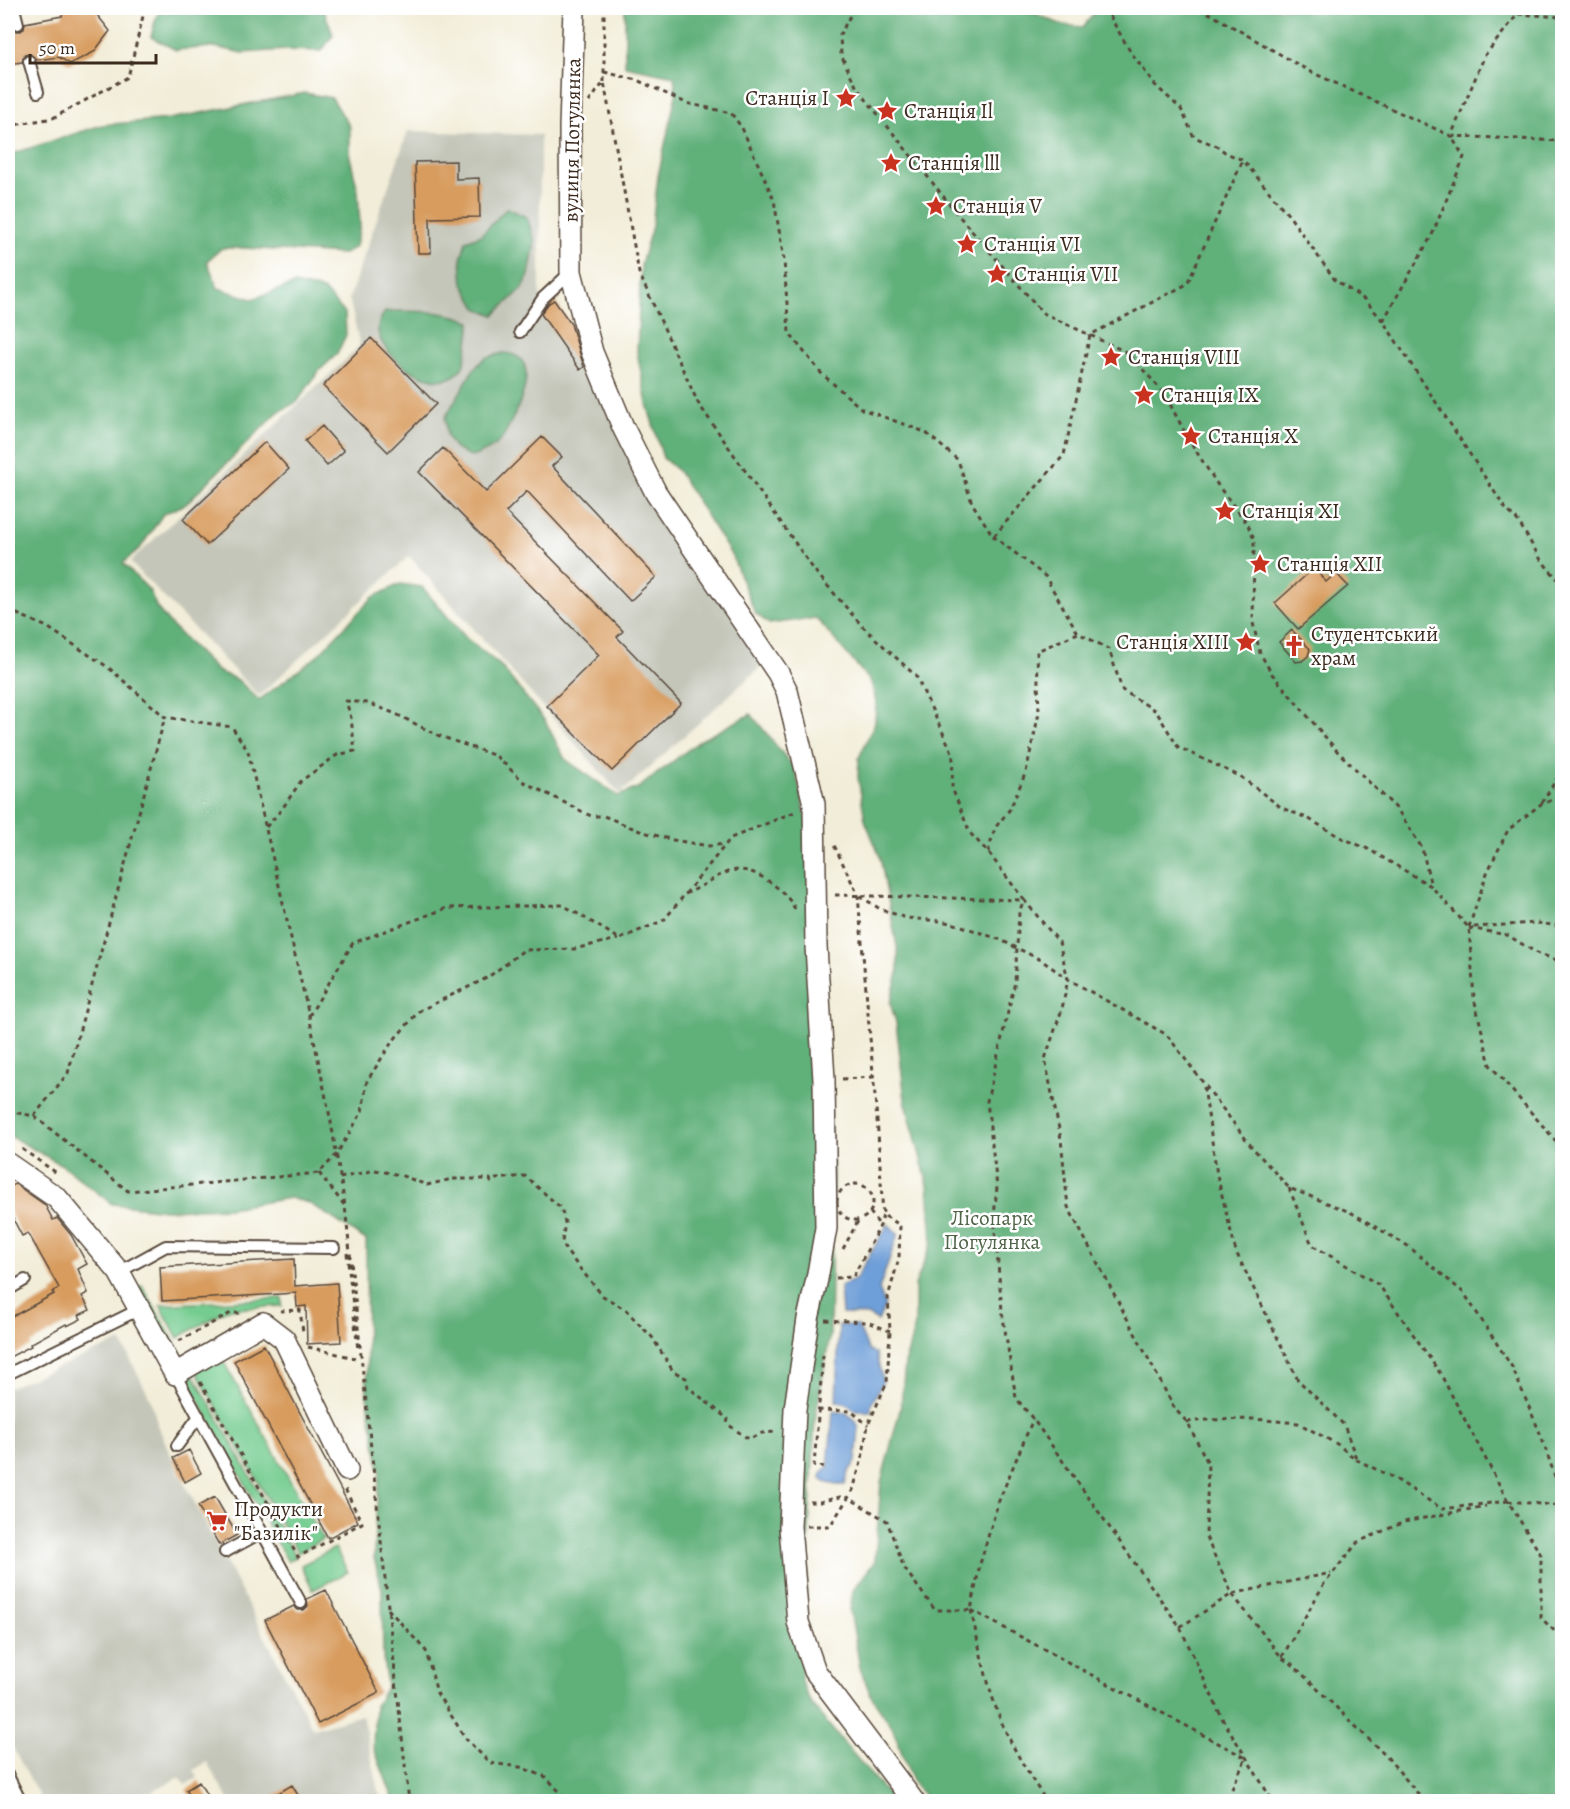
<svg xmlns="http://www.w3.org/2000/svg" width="1570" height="1809" font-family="Alegreya,serif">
<rect width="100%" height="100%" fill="#fff"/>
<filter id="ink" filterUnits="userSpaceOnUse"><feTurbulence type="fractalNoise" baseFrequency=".0167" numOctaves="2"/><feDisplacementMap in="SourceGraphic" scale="12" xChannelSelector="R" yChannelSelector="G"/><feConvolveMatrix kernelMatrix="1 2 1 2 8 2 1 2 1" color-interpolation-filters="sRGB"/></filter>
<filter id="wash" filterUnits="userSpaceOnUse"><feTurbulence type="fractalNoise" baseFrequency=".008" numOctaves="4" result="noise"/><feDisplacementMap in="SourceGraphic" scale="24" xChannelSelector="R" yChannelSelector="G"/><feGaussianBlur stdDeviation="1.35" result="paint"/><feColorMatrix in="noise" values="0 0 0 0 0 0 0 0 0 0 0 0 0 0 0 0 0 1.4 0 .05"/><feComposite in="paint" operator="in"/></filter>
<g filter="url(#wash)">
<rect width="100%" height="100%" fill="#f2edd8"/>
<path fill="#c4c6b9" d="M408 131 540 135V295L546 305 554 300 585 343 590 363 763 665 620 794 409 556 259 696 130 562 360 346 349 298Z
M121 1341 151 1400 158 1426 177 1469 313 1729 362 1715 381 1801H229L207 1762 194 1770 198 1778 185 1785 179 1777 134 1801H42L8 1739V1388Z"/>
<path fill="#75cc90" stroke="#587b57" stroke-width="1.5" d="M142 1285 181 1354 170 1350 136 1289Z
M282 1298V1306L228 1309 178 1338 160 1305Z
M221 1357 323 1539 298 1553 196 1371Z
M191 1370 296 1557 288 1562 187 1379Z
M335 1548 348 1572 313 1590 301 1565Z"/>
<path fill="#60b07a" stroke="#4e6d4c" stroke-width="1.5" d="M161 8H323L333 35 322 51 285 50 243 53 214 47 176 50 151 37 155 21Z
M625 8H1023L1062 25 1083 27 1096 11 1097 8H1562V1801L930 1802 913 1783 892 1727 871 1696 860 1668 850 1610 853 1590 875 1561 881 1482 901 1406 905 1363 915 1325V1285L932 1242 928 1185 905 1100 896 1022 890 1003 898 973V952L880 857 865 820 858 777 859 758 875 722 876 702 871 682 816 618 769 624 755 613 732 556 678 471 663 458 647 404 637 352 641 264 652 226 658 176 676 95 674 76 625 66Z
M305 93 332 98 350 127V157L358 191 360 226 356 246 344 254 243 248H222L207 261 218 288 252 299 295 284 323 290 345 313 346 335 337 354 319 371 297 402 278 412 186 504 163 514 141 547 123 563 149 590 157 608 170 624 217 671 238 680 259 700 316 657 373 597 400 584 422 587 467 639 500 665 545 721 565 759 618 796 638 788 701 740 751 714 795 769 812 843 833 1165 830 1335 815 1420 801 1681 812 1705 893 1801H394L373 1746 375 1706 387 1686 383 1658 382 1589 374 1558 375 1525 380 1471 367 1396 366 1240 309 1203 290 1198 230 1208 165 1210 112 1204 62 1165 8 1135V155L102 125 169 119Z
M507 208 527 217 535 242 529 275 523 288 494 315 477 308 463 284 461 259 466 241 481 235Z
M400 311C426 312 448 311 471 322 470 330 466 363 462 368 440 401 378 356 378 329 378 322 381 318 385 312Z
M503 353C542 354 522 400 512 420 508 427 505 435 500 441 492 449 483 453 472 457L455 449 447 436 445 418 473 370 485 358Z"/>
<path fill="#6e9fd8" stroke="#54647b" stroke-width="1.5" d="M888 1224 898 1234 879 1289 885 1305 878 1321 867 1315 842 1314 840 1286 855 1280Z
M839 1325 858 1326 869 1351 876 1354 883 1381 871 1405V1412L855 1410 845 1403 836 1401Z
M833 1411 847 1413 856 1422 859 1428 856 1462 848 1472 845 1485C834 1485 809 1483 828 1467Z"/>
<g id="blocks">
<path fill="#d89c5f" d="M64 8H101L98 16 110 31 94 52 70 64 59 57 37 60 30 54 24 55 22 62 8 64V26H11L15 31H20L24 29 25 23 62 16Z
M456 161V179L479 178 480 217 430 218 431 253H418L415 162Z
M554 300 571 324 584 367 580 370 541 314 548 304Z
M371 338 436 404 388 452 323 386Z
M322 426 344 451 327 466 305 441Z
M542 437 562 457 552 466 656 577 630 601 527 491 506 512 623 631 617 637 681 703 612 771 547 706 599 655 419 472 443 448 486 492Z
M265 442 289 469 207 545 183 519Z
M1314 568 1326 582 1336 573 1348 586 1298 629 1275 603Z
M1292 630 1310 649 1308 656 1302 661 1296 662 1279 642Z
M15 1184 45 1205 53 1220 57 1218 71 1235 87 1264 78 1269 88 1293 82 1296 90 1310 79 1315 81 1319 67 1326 66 1324 30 1344 31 1346 8 1358V1319L54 1294 52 1292 59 1288 28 1233 22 1236 8 1209V1188Z
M294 1259 295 1286 337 1283 341 1342 307 1344 306 1306 297 1307 296 1293 162 1301 160 1267Z
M264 1345 358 1522 328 1538 234 1361Z
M189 1450 201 1473 185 1482 173 1458Z
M215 1497 237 1535 219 1545 198 1506Z
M326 1590 379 1693 318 1724 265 1620 294 1606 298 1610H304L308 1606 307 1599Z
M199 1782 211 1802H194L186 1790Z
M292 1785 302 1802H263Z"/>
</g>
</g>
<g filter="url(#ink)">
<use href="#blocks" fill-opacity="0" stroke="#56473a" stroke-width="1.5"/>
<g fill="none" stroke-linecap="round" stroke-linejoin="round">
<defs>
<path id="lane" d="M14 8 18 24
M29 61 38 92
M520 332 543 298 571 272
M119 1272 166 1246 334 1248
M8 1290 25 1280
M8 1374 140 1309
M175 1374 301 1603
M177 1446 199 1416
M225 1552 262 1532
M8 1776 21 1802"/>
<path id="street" d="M574 8 570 127 571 272 592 352 623 427 656 493 778 673 787 691 814 804 816 946 824 1080 826 1228 817 1279 808 1319 795 1409 790 1527 798 1622 815 1671 914 1802
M8 1164 57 1198 119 1272 175 1374 263 1323 284 1339 347 1470"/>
</defs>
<use href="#lane" stroke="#56473a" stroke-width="14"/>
<use href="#street" stroke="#56473a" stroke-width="24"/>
<path stroke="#56473a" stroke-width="3" stroke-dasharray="4.5 4.5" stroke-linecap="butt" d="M854 8 840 35 841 55 857 88 959 216 1043 313 1128 353 1164 393 1189 440 1219 487 1247 523 1254 539 1253 623 1260 653 1272 674 1338 752 1397 809 1422 848 1431 886
M1105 8 1130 51 1155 85 1181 109 1194 137 1217 146 1226 153 1243 160 1290 217 1335 280 1365 300 1383 321 1505 508 1518 521 1541 560 1562 584
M1200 8 1309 71 1451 136 1485 55 1518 14 1562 17
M604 72 637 80 686 103 731 113 742 128 774 200 784 260 789 333 821 373 862 409 925 432 958 460 972 503 993 536 1045 576 1078 633
M604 82V8
M589 102 604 82 639 273 698 403 814 570 863 627 916 676 953 754 952 788 970 833 988 852 1024 900 1019 912 1015 982 987 1101 997 1187 994 1216 1002 1311 1016 1398 1033 1419 1180 1627 1222 1718 1272 1800 1355 1796 1384 1802
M8 126 53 118 128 77 145 8
M1451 136 1562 141
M1383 321 1432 235 1464 157 1451 136
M994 536 1064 455 1090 335 1187 284 1243 160
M8 610 47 627 109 668 165 717 232 727 248 751 309 1016 331 1122 345 1206
M1542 803 1562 770
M266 827 282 809 301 781 337 755 355 751 351 718 346 701 368 703 396 714 437 735 496 756 524 782 591 816H604L640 831 673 840 709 846 724 844
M988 852 995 828 1010 809 1026 772 1039 713 1037 651 1078 633 1109 649 1122 690 1156 711 1178 747 1241 777 1282 808 1309 819 1340 837 1368 849 1431 886 1469 928 1474 998 1490 1065 1562 1148
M685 894C718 881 730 856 767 880 779 888 790 898 796 911
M835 895 1024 900 1059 942 1068 979 1062 1009 1045 1059 1061 1139 1068 1207 1175 1409 1187 1422 1208 1463 1206 1537 1232 1594 1282 1658 1292 1664 1387 1757 1425 1802
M860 896 880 909 906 918 941 921 959 925 1001 940 1041 960 1068 979 1167 1035 1251 1146 1289 1188 1350 1212 1408 1246 1464 1293 1512 1367 1540 1433 1562 1497
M1469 927 1487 873 1508 830 1541 804 1562 797
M1474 927 1536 923 1562 926
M1469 928 1507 935 1537 953 1562 962
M309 1016 353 943 447 908 563 905 620 939 664 920 731 838 797 811
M842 1079 873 1077
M1204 1087 1217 1175 1236 1252 1298 1380 1344 1425 1356 1458
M8 1111 34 1116 128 1191 319 1173 336 1155 362 1112 367 1081 392 1042 419 1011 487 978 524 950 574 949 618 939
M34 1116 68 1073 165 717
M22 1149 58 1174
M319 1173 345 1206 409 1802
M340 1178 375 1170 400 1175 427 1185 452 1179H490L491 1182 496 1179 525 1176 561 1208 565 1222 562 1242 567 1252 582 1271 603 1296 626 1310 637 1322 652 1337 673 1371 686 1378 688 1387 728 1419 727 1424C735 1429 741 1434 749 1439L762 1433 775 1432
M837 1202a18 18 0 1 1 36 0a18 18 0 1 1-36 0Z
M1289 1188 1312 1245 1379 1285 1440 1373 1508 1501
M870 1212 880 1226
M843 1249 859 1219
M347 1253 358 1350
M836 1278 853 1277 880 1226 883 1215
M280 1311 300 1310 303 1332
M825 1320 867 1322 890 1331
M179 1341 231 1313H240
M308 1347 355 1358
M823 1355 814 1466 826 1467
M200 1382 298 1557 362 1523 345 1489
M818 1410 851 1411 868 1425
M1187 1422 1207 1420 1254 1419 1298 1423 1337 1444 1357 1460 1394 1478 1442 1509 1508 1501 1541 1555V1618L1562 1638
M1508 1501 1562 1506
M810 1502H820L840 1497 849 1498 887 1521 904 1568 935 1610H971L980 1564 998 1503 1033 1419
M807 1526H830L853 1490 862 1459 868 1425 887 1382 890 1331 888 1297 899 1258 900 1225 883 1215 878 1132 858 895 834 845
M388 1609 426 1651 437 1693 466 1739 490 1763 520 1767 546 1777 569 1802
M971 1610 1246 1758 1226 1802
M971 1610C979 1647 987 1686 1001 1721 1013 1749 1030 1777 1047 1802
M1180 1627 1232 1594 1331 1573
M1282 1657 1324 1584 1358 1542 1404 1522 1486 1506"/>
<use href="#lane" stroke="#fff" stroke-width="10"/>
<use href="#street" stroke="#fff" stroke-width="21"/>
</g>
</g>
<defs>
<symbol id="sight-bare" viewBox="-9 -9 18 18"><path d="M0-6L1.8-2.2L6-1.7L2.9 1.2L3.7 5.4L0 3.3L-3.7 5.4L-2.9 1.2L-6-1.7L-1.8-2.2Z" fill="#c8321e" stroke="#fff" stroke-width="2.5" paint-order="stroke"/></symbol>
<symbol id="church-bare" viewBox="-9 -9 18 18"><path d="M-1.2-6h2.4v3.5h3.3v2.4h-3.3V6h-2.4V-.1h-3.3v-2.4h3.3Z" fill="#c8321e" stroke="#fff" stroke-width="2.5" paint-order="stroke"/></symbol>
<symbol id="supermarket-bare" viewBox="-9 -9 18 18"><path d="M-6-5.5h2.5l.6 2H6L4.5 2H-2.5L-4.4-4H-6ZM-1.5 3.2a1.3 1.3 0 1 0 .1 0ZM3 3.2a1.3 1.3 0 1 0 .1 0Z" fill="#c8321e" stroke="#fff" stroke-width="2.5" paint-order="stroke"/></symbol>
</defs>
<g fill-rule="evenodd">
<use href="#sight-bare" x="831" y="83" width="30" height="30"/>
<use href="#sight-bare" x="872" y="96" width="30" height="30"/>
<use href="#sight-bare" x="876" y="148" width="30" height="30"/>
<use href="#sight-bare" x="921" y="191" width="30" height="30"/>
<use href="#sight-bare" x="952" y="229" width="30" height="30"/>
<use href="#sight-bare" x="982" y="259" width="30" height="30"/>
<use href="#sight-bare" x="1096" y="342" width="30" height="30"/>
<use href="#sight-bare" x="1129" y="380" width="30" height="30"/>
<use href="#sight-bare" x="1176" y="421" width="30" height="30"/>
<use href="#sight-bare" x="1210" y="496" width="30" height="30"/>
<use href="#sight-bare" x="1245" y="549" width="30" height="30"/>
<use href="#sight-bare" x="1231" y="627" width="30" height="30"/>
<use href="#church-bare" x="1279" y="631" width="30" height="30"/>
<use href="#supermarket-bare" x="202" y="1506" width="30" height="30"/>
</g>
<g text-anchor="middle" stroke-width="5" stroke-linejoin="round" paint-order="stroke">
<g font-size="21" fill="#3b2a1e" stroke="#fff" text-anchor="start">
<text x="829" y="105" text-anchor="end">Cтанція I</text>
<text x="904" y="118">Cтанція Il</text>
<text x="908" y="170">Cтанція lll</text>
<text x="953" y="213">Cтанція V</text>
<text x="984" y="251">Станція VI</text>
<text x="1014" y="281">Станція VII</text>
<text x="1128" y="364">Cтанція VIII</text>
<text x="1161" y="402">Cтанція IX</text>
<text x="1208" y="443">Cтанція X</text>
<text x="1242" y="518">Cтанція XI</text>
<text x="1277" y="571">Cтанція XII</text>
<text x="1311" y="641">Студентський<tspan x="1311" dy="24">храм</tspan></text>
<text x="1229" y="649" text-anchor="end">Cтанція XIII</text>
<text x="234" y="1516">Продукти<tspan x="234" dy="24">"Базилік"</tspan></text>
</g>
<g font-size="21" fill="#3b2a1e" stroke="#fff">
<text transform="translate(572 140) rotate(-89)" y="7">вулиця Погулянка</text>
</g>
<g font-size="21" fill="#4f6346" stroke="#fff">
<text x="992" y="1225">Лісопарк<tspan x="992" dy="24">Погулянка</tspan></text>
</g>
</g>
<rect width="1570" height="1809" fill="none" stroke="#fff" stroke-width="30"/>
<path d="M30 54v9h126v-9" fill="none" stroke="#3b2a1e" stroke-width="3"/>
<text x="39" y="54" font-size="18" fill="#3b2a1e" stroke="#ffffff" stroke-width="4.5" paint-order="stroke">50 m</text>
</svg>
